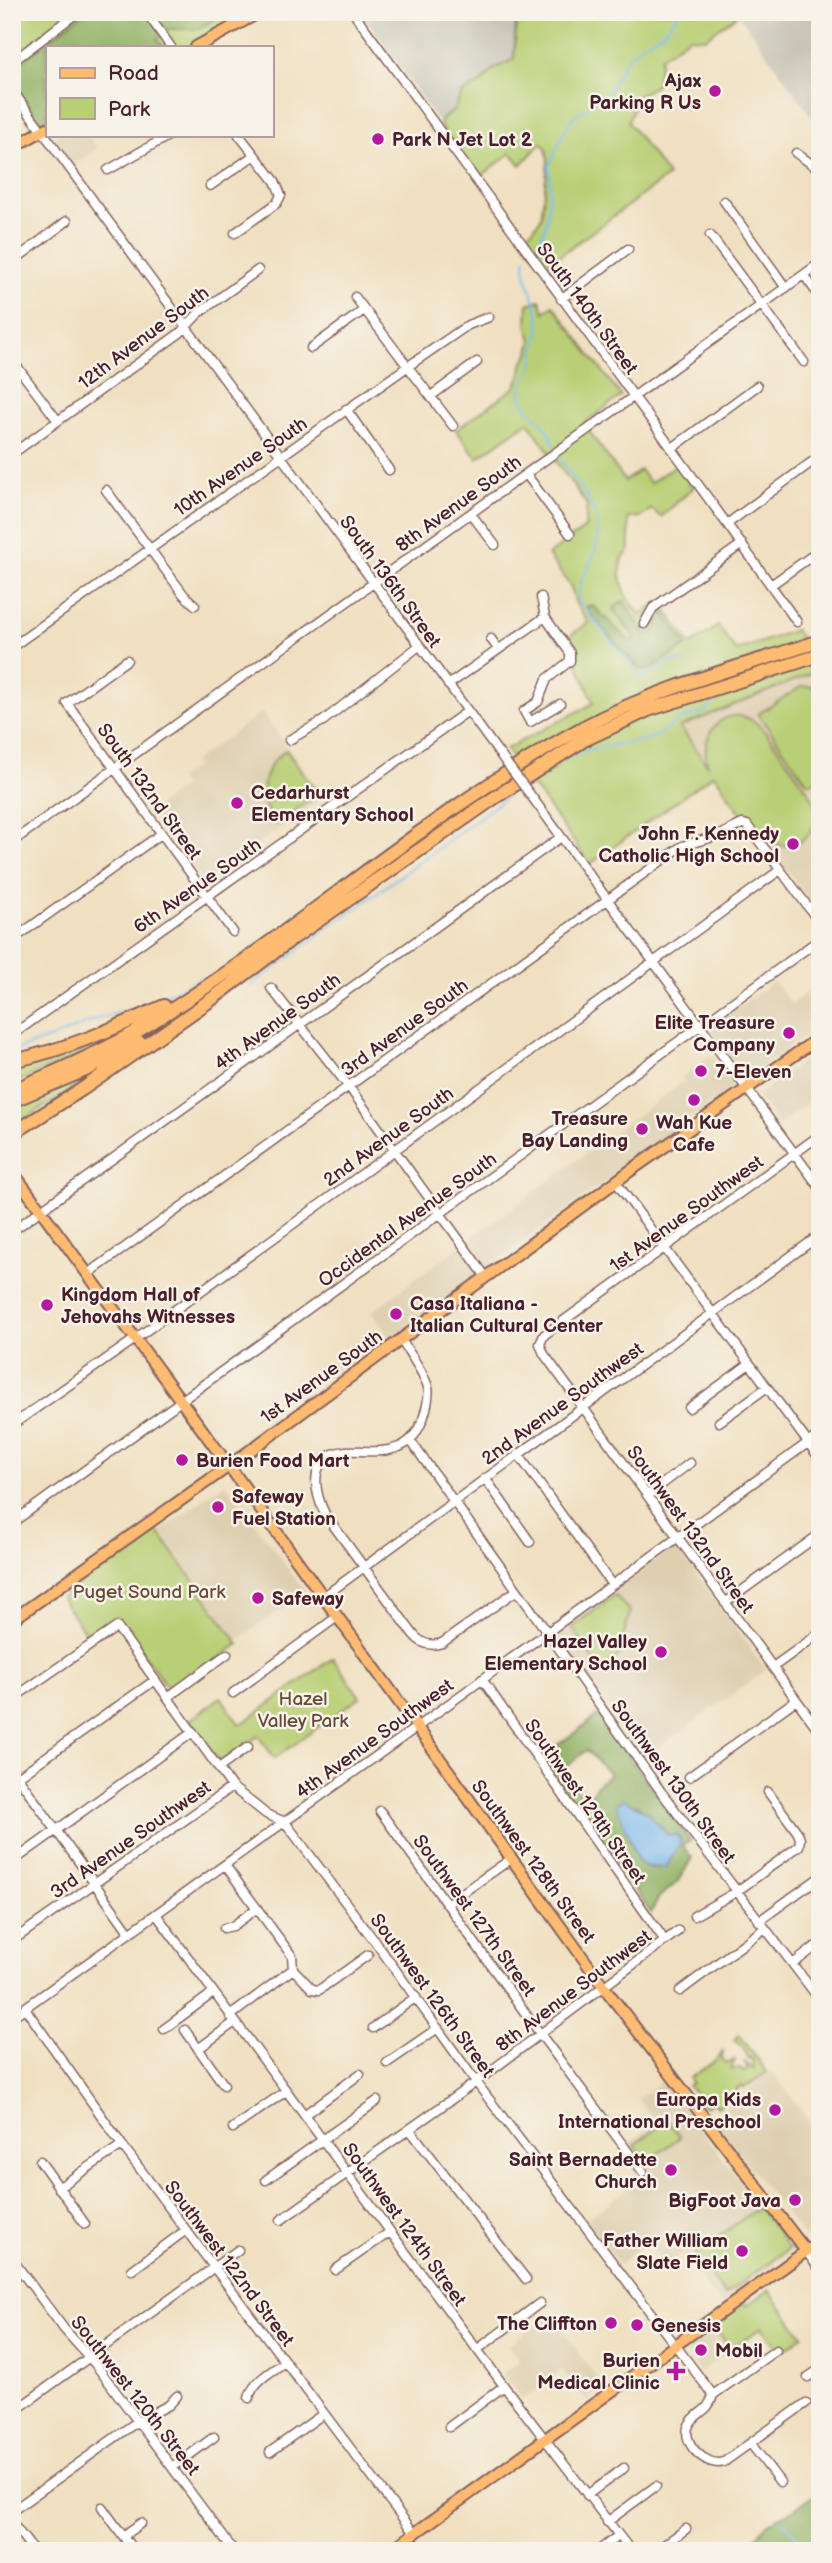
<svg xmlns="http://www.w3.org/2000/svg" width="832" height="2563" font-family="'Balsamiq Sans',sans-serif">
<rect width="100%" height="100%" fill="#f7f3e8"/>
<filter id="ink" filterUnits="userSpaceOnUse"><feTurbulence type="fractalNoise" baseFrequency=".0143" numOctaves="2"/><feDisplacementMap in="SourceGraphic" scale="14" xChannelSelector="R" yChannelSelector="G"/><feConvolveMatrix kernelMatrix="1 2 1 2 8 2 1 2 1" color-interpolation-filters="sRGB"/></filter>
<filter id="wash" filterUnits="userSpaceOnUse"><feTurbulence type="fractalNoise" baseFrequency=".00686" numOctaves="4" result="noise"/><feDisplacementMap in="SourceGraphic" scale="28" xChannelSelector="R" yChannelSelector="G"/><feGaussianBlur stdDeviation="1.57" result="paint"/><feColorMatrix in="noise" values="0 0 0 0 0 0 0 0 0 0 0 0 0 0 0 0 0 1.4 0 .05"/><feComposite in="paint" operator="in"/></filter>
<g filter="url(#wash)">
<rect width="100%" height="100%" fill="#f0e0c1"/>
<path fill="#decfb1" d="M56 135H88L97 148 74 165 57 140Z
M820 670V915L680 727Z
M262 712 323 797 204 883 151 810 183 787 178 779 196 767 193 762Z
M774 981 791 1004 820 983V1025L747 1078 710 1028Z
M820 1048V1094L778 1125 760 1099 759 1094Z
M711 1055 731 1083 730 1089 391 1339 371 1312 684 1081 682 1077Z
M225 1483 305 1592 238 1640 161 1531Z
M676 1546 766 1670 645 1757 556 1633Z
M772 2071 820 2135V2234L812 2240 805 2238 712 2119Z
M663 2080 792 2250 720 2305 682 2254 665 2266 647 2242 619 2264 586 2220 649 2172 628 2143 656 2123 638 2099Z
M550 2314 604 2387 586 2401 562 2370 522 2400 502 2374 520 2361 508 2345Z
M713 2325 731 2349 700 2372 685 2349 686 2345Z"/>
<path fill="#c8c4b8" d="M362 12H527L516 23 514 59 494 69 481 83 462 93 454 110 442 119 440 125Z
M737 12H820V128L790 86Z"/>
<path fill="#b8cf74" stroke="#817750" stroke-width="2" d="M12 12H252L189 47H47L12 84Z
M527 12H741L705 38 689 37 661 57 656 85 638 96 628 122 668 176 544 267 522 238 533 229 541 218 548 161 546 148 541 143 521 165 511 153 479 178 440 125 442 119 454 110 462 93 481 83 494 69 514 59 516 22Z
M540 300 544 312 553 305 621 396 584 424 625 481 640 470 650 483 676 465 693 488 661 517 651 509 641 517 628 518 630 549 622 560 620 574 626 595 640 615 660 602 691 645 718 626 736 651 795 630 820 666V670L680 727 708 766C697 734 726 701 756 723 768 732 808 789 815 803 817 816 816 829 805 838 767 868 732 798 714 774L590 864 506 749 594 703 567 638 588 622 576 604 571 587 548 555 585 528 587 505 528 422 477 458 456 430 515 387 521 374 522 365 529 353 532 340 527 324 528 304Z
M818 686 820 688V777L812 783 807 782 758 714 801 687Z
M286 750 317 792V795L275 824C256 800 260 768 286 750Z
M137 1024 65 1061 12 1084V1066Z
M110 1065 12 1127V1109Z
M157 1530 239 1644 171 1692 118 1619 90 1639 61 1598Z
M615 1595 630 1612 619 1655 601 1671 572 1627Z
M333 1658 360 1697 275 1758 258 1736 220 1763 190 1720 221 1697 240 1725Z
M739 2034 767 2072 744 2088 742 2086 736 2089 738 2092 723 2098 724 2101 718 2107 713 2102 706 2107 688 2086 692 2083 690 2078 718 2059 723 2051 722 2059 727 2063 735 2060 731 2069H740L743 2072 748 2070 745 2063 754 2069 752 2058 749 2059 744 2048 734 2040Z
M667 2120 680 2137 647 2162 634 2145Z
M759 2207 789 2248 725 2295 695 2254Z
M769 2290 803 2336 781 2352 762 2327 731 2349 713 2326 744 2303 747 2306Z"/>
<path fill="#92b266" stroke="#6e6848" stroke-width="2" fill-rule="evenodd" d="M84 12H229L197 29H169L157 39 164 47H47V125L44 127 12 84V70Z
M624 601 644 634H653C659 625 656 617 661 609L687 646 649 670 639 669 588 612 587 606H593L630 642 635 637 613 610 619 603Z
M599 1715 690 1841 683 1846 692 1858 677 1883 659 1897 651 1913 541 1757ZM586 1750 610 1774 597 1785 587 1799 572 1786 562 1771ZM636 1804 668 1835 673 1837C680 1852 670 1857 659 1868L647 1867 639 1863 623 1815Z
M820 2491V2551H744L768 2523 793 2510Z"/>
<path fill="#7abaee" stroke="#626c8c" stroke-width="2" d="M624 1799 649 1814 668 1835H678L681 1842 666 1867H647L639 1863 616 1804Z"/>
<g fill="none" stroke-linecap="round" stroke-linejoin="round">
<path stroke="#7abaee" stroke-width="2" d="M536 251 546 225 550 189 549 166 564 131 573 117 607 94 626 59 642 44 660 34 681 12
M526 258C521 274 537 301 539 319 541 334 532 349 534 364 498 412 549 409 553 445
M560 458C584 496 613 517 589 566 583 578 576 588 579 602L639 674 645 676 674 661 686 662
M562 761 586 750 643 740 657 736 681 719 705 712 714 703 715 697
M250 986 315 938 324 929 357 908 508 796
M12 1051 55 1037 97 1019 135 1009 203 978
M781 2520 798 2537 804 2551"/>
</g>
</g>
<g filter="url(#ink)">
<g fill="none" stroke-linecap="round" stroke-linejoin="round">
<defs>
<path id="minor" d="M146 12 171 47
M353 12 727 524 797 622
M12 62 78 12
M12 90 498 752
M796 153 820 170
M108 170 170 135
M210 186 253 156
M724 201 786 288
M235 233 277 203 281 195 275 181 239 135
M710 235 804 362
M12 262 67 221
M804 275 820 297
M355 297 453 426
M561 299 628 249
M311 348 364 310
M12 360 58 421
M431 396 477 362
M346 409 389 470
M671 449 757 386
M12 454 180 333 199 313 258 270
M526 474 570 534
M106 490 184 595 195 605
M471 514 495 545
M727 524 820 456
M771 585 820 550
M541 597 545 617 570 653V661L547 679 538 702 524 711 530 722 560 704
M644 624 653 608 742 544
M491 639 498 649
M12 647 407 367 468 325 489 317
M127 660 67 703 233 932
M448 685 545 617
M289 740 323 721 419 646
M529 793 820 1188
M12 842 820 263
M12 940 161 834
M271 988 349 1087 486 1277
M12 1035 468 711
M820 1135 544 1335 540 1344 544 1354 820 1732
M616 1182 820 1459
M12 1231 561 837
M88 1274 682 846 720 835 742 824 747 825 820 923
M401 1340C410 1354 423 1371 428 1387 430 1396 426 1410 423 1419 418 1431 412 1442 399 1447 382 1454 364 1450 346 1451 308 1455 313 1489 325 1514L413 1634C421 1644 430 1647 442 1643L517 1590
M689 1408 749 1364
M719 1422 766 1388
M12 1425 128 1344 780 870
M410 1440 662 1793 820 2000
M518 1454 612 1585
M485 1478 530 1542
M648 1495 690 1463
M12 1523 820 939
M323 1597 820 1235
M725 1603 820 1534
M773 1667 820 1633
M482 1679 665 1941
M233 1693 337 1617
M168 1697 227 1654
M12 1699 117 1627 232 1787 266 1814 285 1822 379 1947 476 2082 713 2395
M219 1768 248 1747
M12 1769 130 1933
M689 1777 796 1700
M12 1781 155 1680
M380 1811 541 2035 643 2172
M12 1862 193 1732
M225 1865 292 1956 293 1969
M448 1903 511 1859
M156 1914 504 2386 631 2551
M694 1916 736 1892 799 1846 800 1839 798 1833 768 1792
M759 1921 820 1877
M224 1928 233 1926 257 1908
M12 1941 232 1787
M793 1964 820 1943
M293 1969 312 1989 319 1990 368 1955
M680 1991 765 1928
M25 2008 122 2145 414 2533
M230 2016 293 1969
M12 2017 417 1727 820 1434
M373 2028 416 1997
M164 2029 213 1993
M185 2030 224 2085
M198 2049 235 2022
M387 2063 438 2028
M304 2115 360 2074
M233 2128 286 2091
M410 2130 526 2279
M40 2161 85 2224
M266 2180 377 2101
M58 2188 122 2145
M281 2220 476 2082 678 1931
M806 2251 820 2270
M12 2259 64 2329 96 2365 234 2551
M132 2270 186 2230
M335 2270 390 2232
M478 2349 540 2303
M776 2350 713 2395C709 2412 696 2412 689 2425 680 2443 707 2468 724 2462L806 2403
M808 2377 820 2369
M249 2398C253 2381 271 2372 285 2362
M12 2413 238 2250
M449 2427 504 2386
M751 2444 780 2482
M270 2452 323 2414
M173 2467 214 2437
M587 2495 624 2468
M102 2507 134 2551
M12 2511 138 2421 169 2405 177 2396
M607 2522 656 2486
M12 2523 34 2551
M123 2536 141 2523
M598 2551 618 2536
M656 2551 686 2529"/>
<path id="major" d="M196 47 260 12
M12 148 47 128
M12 1171 237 1477 604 1987 806 2251
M12 1620 229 1466 630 1171 820 1037
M390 2551 820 2241"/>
<path id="highway" d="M12 1061C66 1050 115 1028 164 1006
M12 1091C54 1072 97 1055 136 1032 290 939 424 815 582 728 656 688 740 667 820 641
M12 1101 88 1069 139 1042
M12 1134 84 1088 212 999 289 941 494 798 584 740 648 710 820 655"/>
</defs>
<use href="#minor" stroke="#846360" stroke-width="11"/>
<use href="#major" stroke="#846360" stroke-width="14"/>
<use href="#highway" stroke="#846360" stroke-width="16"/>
<use href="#minor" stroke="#fff" stroke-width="8"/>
<use href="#major" stroke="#ffbb71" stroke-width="10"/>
<use href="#highway" stroke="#ffbb71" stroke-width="12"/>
<defs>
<path id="minor-bridge" d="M498 752 529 793"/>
</defs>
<use href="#minor-bridge" stroke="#846360" stroke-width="11" stroke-linecap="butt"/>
<use href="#minor-bridge" stroke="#fff" stroke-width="8"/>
</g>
</g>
<g fill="#b5179e" stroke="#f7f3e8" stroke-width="2.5">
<circle cx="715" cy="91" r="7"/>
<circle cx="378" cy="139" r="7"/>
<circle cx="237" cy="803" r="7"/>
<circle cx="793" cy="844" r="7"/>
<circle cx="789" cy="1033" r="7"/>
<circle cx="701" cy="1071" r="7"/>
<circle cx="694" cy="1100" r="7"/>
<circle cx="642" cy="1129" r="7"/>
<circle cx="47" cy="1305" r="7"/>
<circle cx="396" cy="1314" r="7"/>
<circle cx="182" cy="1460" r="7"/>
<circle cx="218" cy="1507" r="7"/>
<circle cx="258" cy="1598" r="7"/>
<circle cx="661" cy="1652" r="7"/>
<circle cx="775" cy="2110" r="7"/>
<circle cx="671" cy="2170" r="7"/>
<circle cx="795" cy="2200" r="7"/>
<circle cx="742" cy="2251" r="7"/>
<circle cx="611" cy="2323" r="7"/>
<circle cx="637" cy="2325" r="7"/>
<circle cx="701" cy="2350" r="7"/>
<path d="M672.5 2360.5h7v7h7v7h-7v7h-7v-7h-7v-7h7z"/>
</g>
<g text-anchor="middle" stroke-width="5" stroke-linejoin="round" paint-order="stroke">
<g font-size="19" font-weight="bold" fill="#4a1f2b" stroke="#f7f3e8" text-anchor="end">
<text x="701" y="87">Ajax<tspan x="701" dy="22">Parking R Us</tspan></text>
<text x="392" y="146" text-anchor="start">Park N Jet Lot 2</text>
<text x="251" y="799" text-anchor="start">Cedarhurst<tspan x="251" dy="22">Elementary School</tspan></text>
<text x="779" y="840">John F. Kennedy<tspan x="779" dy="22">Catholic High School</tspan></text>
<text x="775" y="1029">Elite Treasure<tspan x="775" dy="22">Company</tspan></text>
<text x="715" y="1078" text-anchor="start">7-Eleven</text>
<text x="628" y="1125">Treasure<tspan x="628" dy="22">Bay Landing</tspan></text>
<text x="694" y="1129" text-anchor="middle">Wah Kue<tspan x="694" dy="22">Cafe</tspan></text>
<text x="61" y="1301" text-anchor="start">Kingdom Hall of<tspan x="61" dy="22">Jehovahs Witnesses</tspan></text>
<text x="410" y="1310" text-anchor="start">Casa Italiana -<tspan x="410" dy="22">Italian Cultural Center</tspan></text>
<text x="196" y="1467" text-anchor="start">Burien Food Mart</text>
<text x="232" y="1503" text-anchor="start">Safeway<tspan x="232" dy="22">Fuel Station</tspan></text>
<text x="272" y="1605" text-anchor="start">Safeway</text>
<text x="647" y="1648">Hazel Valley<tspan x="647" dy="22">Elementary School</tspan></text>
<text x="761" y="2106">Europa Kids<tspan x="761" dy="22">International Preschool</tspan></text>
<text x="657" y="2166">Saint Bernadette<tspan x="657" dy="22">Church</tspan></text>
<text x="781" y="2207">BigFoot Java</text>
<text x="728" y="2247">Father William<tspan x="728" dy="22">Slate Field</tspan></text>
<text x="597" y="2330">The Cliffton</text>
<text x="651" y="2332" text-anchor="start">Genesis</text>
<text x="715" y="2357" text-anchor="start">Mobil</text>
<text x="660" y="2367">Burien<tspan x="660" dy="22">Medical Clinic</tspan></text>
</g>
<g font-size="19" fill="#4a1f2b" stroke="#f7f3e8">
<text transform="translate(588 308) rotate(54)" y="7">South 140th Street</text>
<text transform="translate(143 337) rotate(-37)" y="7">12th Avenue South</text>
<text transform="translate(240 466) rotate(-35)" y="7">10th Avenue South</text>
<text transform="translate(458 503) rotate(-36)" y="7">8th Avenue South</text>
<text transform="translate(391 581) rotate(54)" y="7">South 136th Street</text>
<text transform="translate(150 791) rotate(54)" y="7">South 132nd Street</text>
<text transform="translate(197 885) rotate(-35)" y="7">6th Avenue South</text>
<text transform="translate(277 1021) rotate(-36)" y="7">4th Avenue South</text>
<text transform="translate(404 1027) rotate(-36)" y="7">3rd Avenue South</text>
<text transform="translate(388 1136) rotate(-36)" y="7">2nd Avenue South</text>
<text transform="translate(686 1213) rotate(-36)" y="7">1st Avenue Southwest</text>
<text transform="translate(407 1219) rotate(-36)" y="7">Occidental Avenue South</text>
<text transform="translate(321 1376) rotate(-36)" y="7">1st Avenue South</text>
<text transform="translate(562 1403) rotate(-36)" y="7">2nd Avenue Southwest</text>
<text transform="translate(691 1529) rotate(54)" y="7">Southwest 132nd Street</text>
<text transform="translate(374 1738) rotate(-36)" y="7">4th Avenue Southwest</text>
<text transform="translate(674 1781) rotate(54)" y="7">Southwest 130th Street</text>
<text transform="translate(586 1801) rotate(55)" y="7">Southwest 129th Street</text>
<text transform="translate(130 1839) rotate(-35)" y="7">3rd Avenue Southwest</text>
<text transform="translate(534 1861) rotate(54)" y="7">Southwest 128th Street</text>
<text transform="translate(475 1915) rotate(54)" y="7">Southwest 127th Street</text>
<text transform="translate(573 1990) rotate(-37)" y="7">8th Avenue Southwest</text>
<text transform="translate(433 1995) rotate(54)" y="7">Southwest 126th Street</text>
<text transform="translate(405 2224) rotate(54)" y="7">Southwest 124th Street</text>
<text transform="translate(230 2263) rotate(53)" y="7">Southwest 122nd Street</text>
<text transform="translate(136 2395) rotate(52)" y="7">Southwest 120th Street</text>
</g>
<g font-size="19" fill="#664b3d" stroke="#f7f3e8">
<text x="149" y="1598">Puget Sound Park</text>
<text x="303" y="1705">Hazel<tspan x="303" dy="22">Valley Park</tspan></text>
</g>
</g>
<rect width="832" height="2563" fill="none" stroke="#f7f3e8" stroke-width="42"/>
<rect x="46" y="46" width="228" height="91" fill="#f7f3e8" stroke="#b29e9c" stroke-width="2"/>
<rect x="60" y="68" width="35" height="10" fill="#ffbb71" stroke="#b29e9c" stroke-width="2"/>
<text x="108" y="80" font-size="21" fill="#4a1f2b">Road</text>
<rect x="60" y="98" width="35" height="21" fill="#b8cf74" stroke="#b29e9c" stroke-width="2"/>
<text x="108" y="116" font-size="21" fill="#4a1f2b">Park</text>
</svg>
